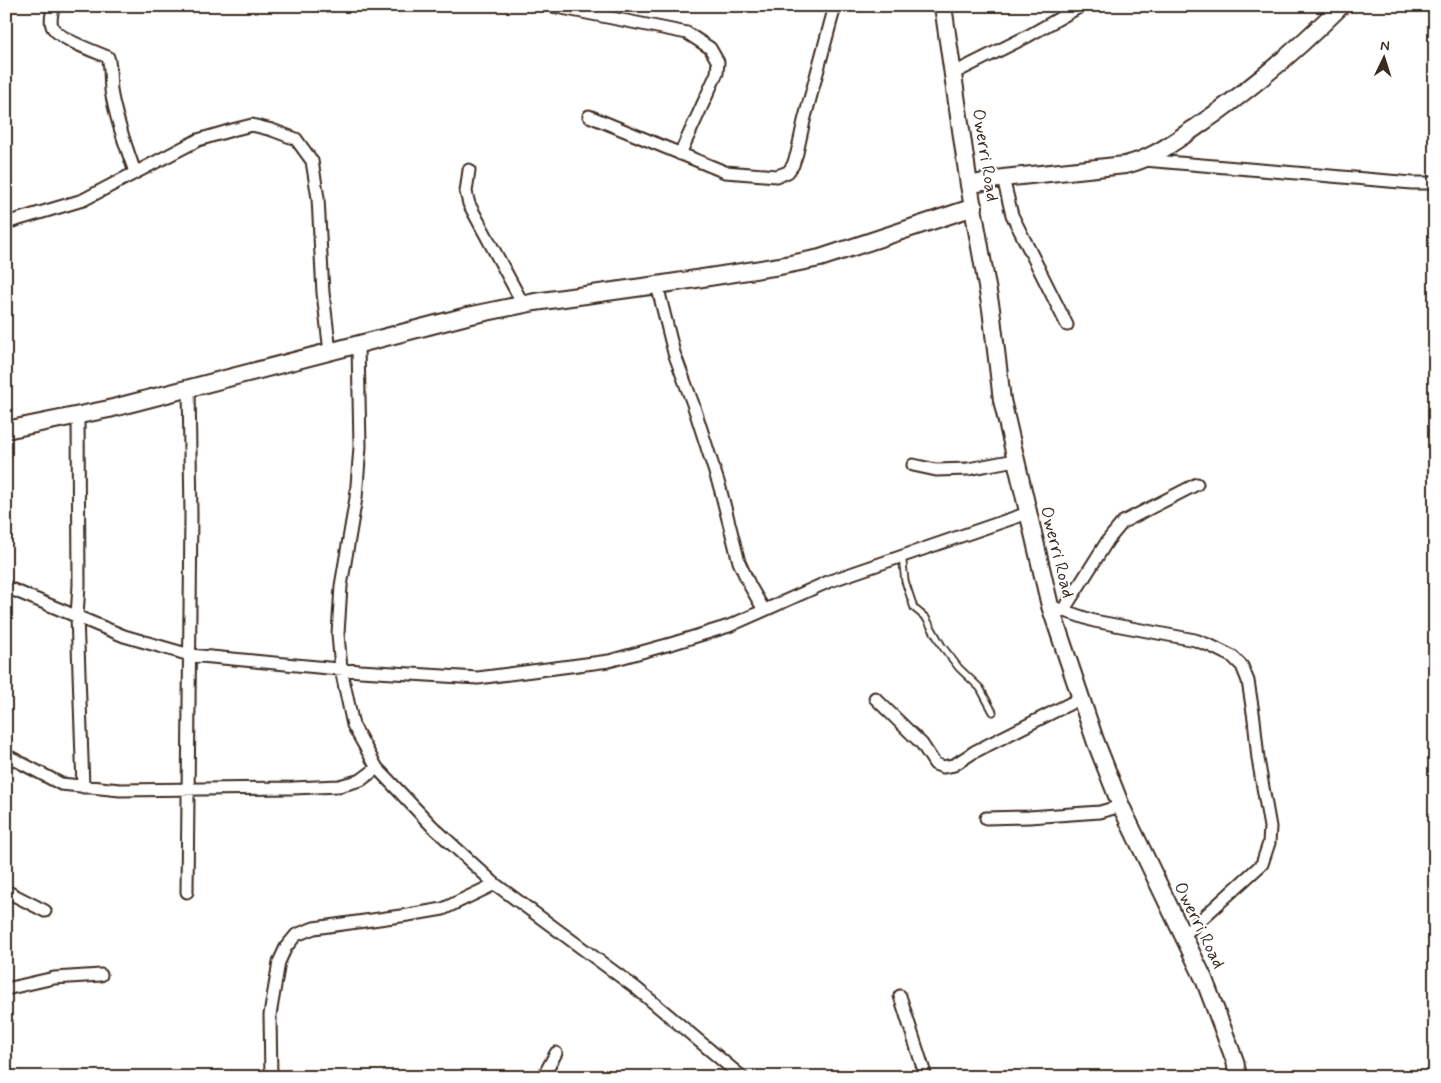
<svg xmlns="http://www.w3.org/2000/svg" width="1441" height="1083" font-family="Mynerve,sans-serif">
<rect width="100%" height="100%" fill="#fff"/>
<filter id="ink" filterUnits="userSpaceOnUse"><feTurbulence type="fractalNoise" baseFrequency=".02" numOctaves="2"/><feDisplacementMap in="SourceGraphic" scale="10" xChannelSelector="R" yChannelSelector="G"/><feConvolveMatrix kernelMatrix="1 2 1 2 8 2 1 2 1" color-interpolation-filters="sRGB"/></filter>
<g filter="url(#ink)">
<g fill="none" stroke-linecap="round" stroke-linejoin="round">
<defs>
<path id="lane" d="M902 555 905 581 914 608 926 618 942 646 959 668 980 688 993 712"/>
<path id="street" d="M54 6C52 12 50 20 52 26 56 38 96 52 108 57 112 71 109 83 112 96 117 122 126 147 135 172
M552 6 687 33 710 48 718 62 717 73 680 154
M954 73 1028 36 1081 6
M589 116 725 172 777 176 788 172 793 165 797 153 804 121 835 6
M1144 160 1412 183H1435
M469 170 466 192 469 204 523 304
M1003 178 1012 215 1067 325
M6 223 83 200 198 140 232 130 252 125 272 130 296 139 312 161 318 198 323 293 330 352
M657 285 674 353 693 404 720 488 739 562 750 586 764 610
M358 345 360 447 356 498 341 586 338 634 341 669 353 725 377 768 432 826 495 884 636 988 742 1077
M78 416 79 585 77 616 83 787
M913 465 936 470 968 469 1015 460
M6 587 124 636 190 655 360 671 478 678 609 661 674 643 729 626 830 581 1028 513
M1050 606 1094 621 1195 640 1211 646 1233 657 1242 666 1248 681 1254 719 1258 759 1270 827 1269 843 1262 864 1183 936
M1063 611 1108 540 1123 522 1197 484
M875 698 922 744 935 764 943 767 954 765 974 752 1081 698
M6 755 61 784 120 790 293 788 339 786 361 780 377 768
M986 818 1029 817 1100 812 1121 806
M6 891 45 911
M187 892 191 515 189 388
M6 989 54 978 101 975
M900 996 926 1077
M271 1077 270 1015 279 962 286 947 296 935 314 928 408 915 443 909 495 884
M543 1077 556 1053"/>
<path id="secondary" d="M943 6 969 185 991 309 1002 400 1050 606 1095 740 1121 806 1204 979 1235 1061 1238 1077
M969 185 1003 178 1125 165C1154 158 1170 144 1195 128 1247 92 1296 51 1341 6
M6 430 109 409 467 316 535 302 657 285 780 266 820 258 974 207"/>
</defs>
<use href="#lane" stroke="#3b2a1e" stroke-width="9"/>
<use href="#street" stroke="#3b2a1e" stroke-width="15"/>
<use href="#secondary" stroke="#3b2a1e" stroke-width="20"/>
<use href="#lane" stroke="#fff" stroke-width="5.5"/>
<use href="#street" stroke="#fff" stroke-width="11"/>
<use href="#secondary" stroke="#fff" stroke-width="16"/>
</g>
</g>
<g text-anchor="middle" stroke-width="4.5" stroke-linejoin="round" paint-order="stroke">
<g font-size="18" fill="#3b2a1e" stroke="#fff">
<text transform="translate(986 155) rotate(81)" y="6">Owerri Road</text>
<text transform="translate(1058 552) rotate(76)" y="6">Owerri Road</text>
<text transform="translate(1200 925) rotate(64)" y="6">Owerri Road</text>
</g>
</g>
<rect width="1441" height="1083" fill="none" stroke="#fff" stroke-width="25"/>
<rect x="12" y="12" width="1416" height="1058" fill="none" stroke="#3b2a1e" stroke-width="2" filter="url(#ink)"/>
<g transform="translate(1384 58) rotate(4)" stroke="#ffffff" stroke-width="4" paint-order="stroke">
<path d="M0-4L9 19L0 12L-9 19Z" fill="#3b2a1e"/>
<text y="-8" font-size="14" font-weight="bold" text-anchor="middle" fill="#3b2a1e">N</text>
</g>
</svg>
